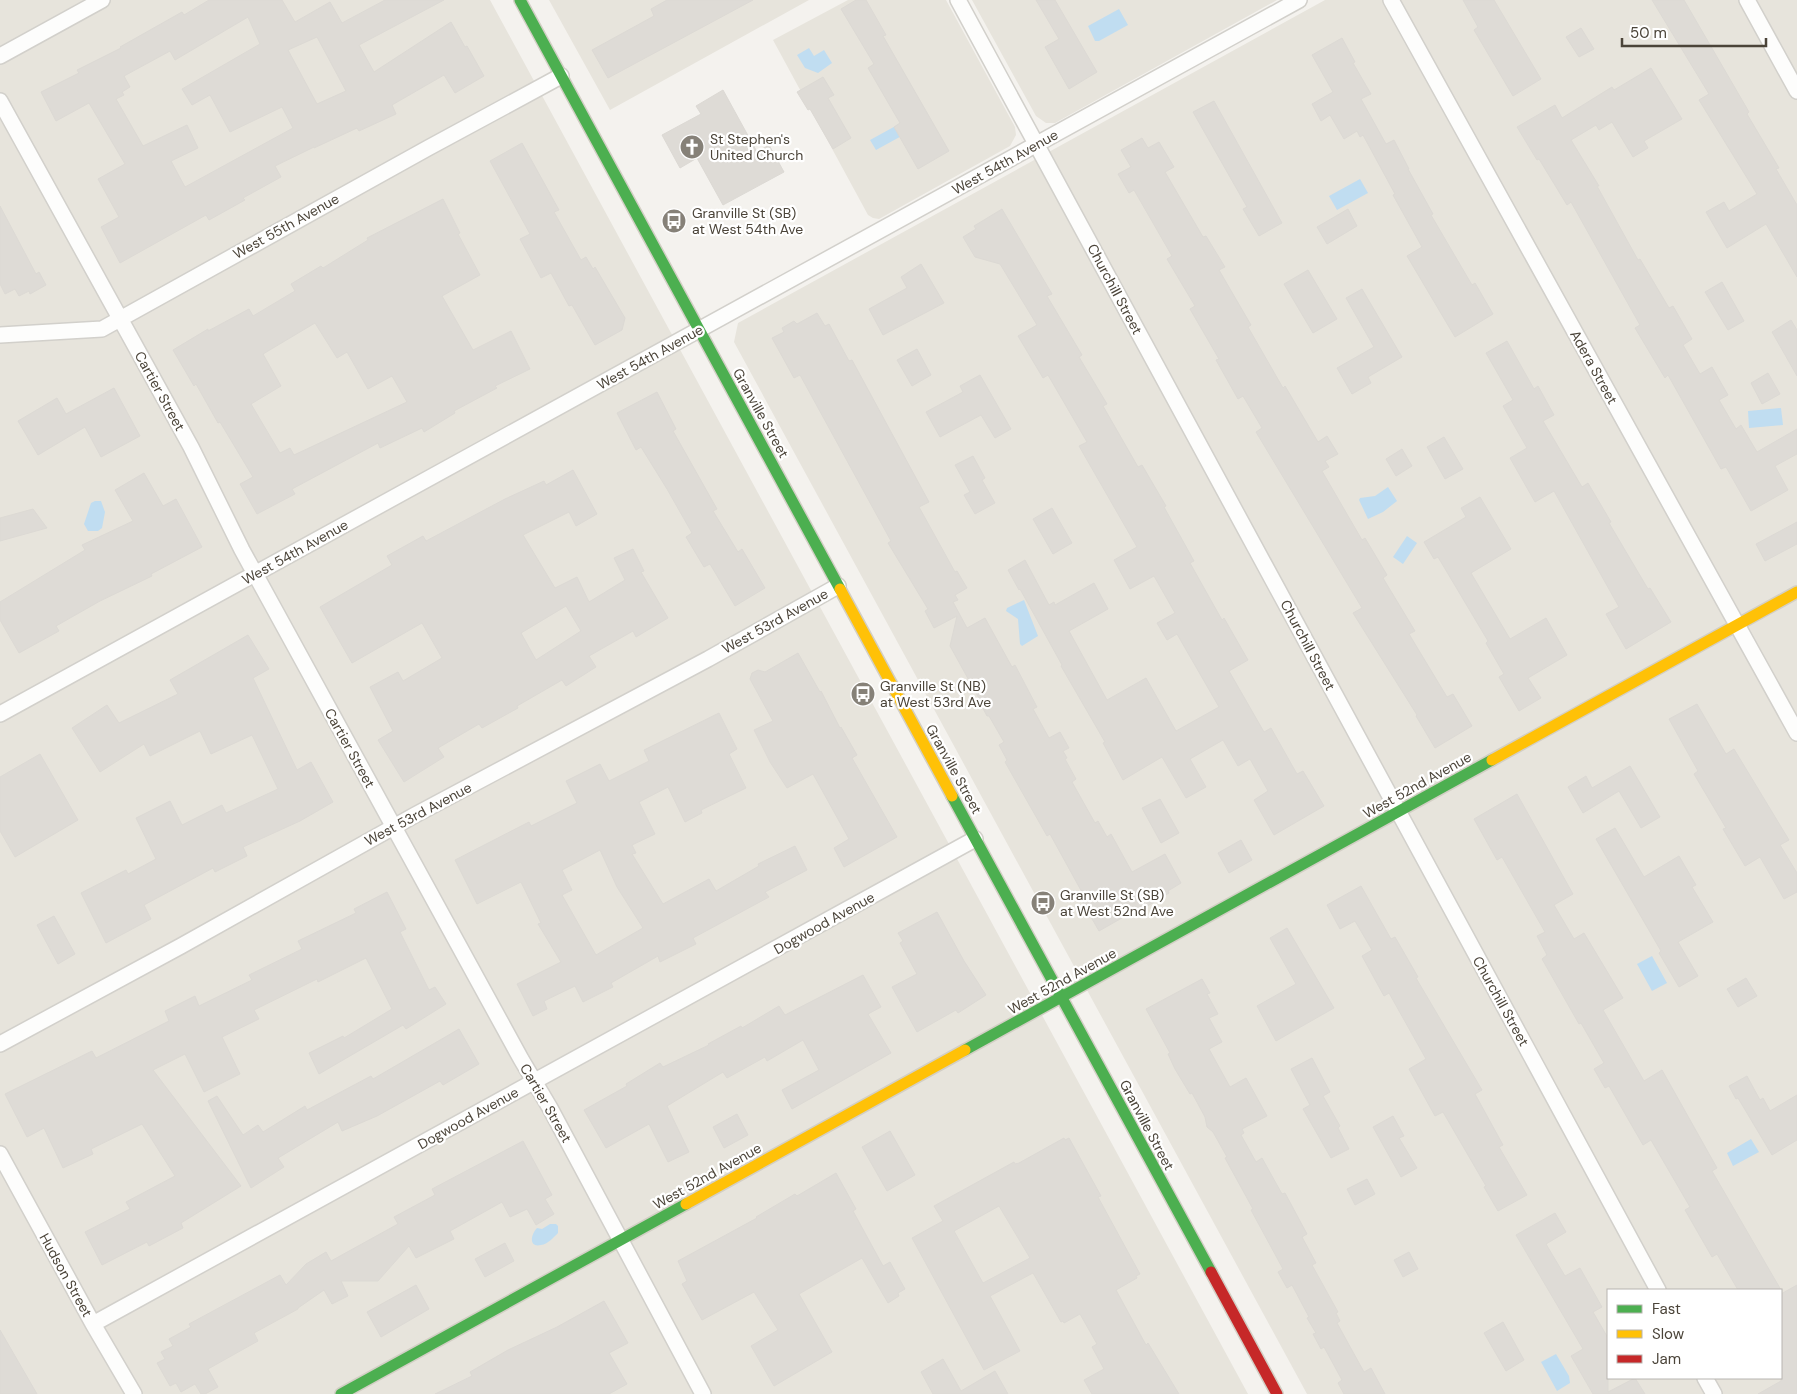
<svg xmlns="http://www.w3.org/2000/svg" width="1797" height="1394" font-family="'DM Sans',sans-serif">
<rect width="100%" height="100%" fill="#f4f2ee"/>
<path fill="#e7e4dc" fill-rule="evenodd" d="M0 0H490L1248 1394H0Z
M549 0H809L610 110Z
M848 0H946L1015 127 1016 135 1010 146 879 219 873 218 868 215 773 40Z
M972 0H1277L1055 123H1046L1036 116Z
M1325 0H1797V1394H1307L734 342 738 323ZM1608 1290H1781V1378H1608Z"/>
<path fill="#c0ddf1" d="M1119 9 1128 25 1099 41H1095L1088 26Z
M809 48 814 56 824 50 832 63 818 73 805 68 797 55Z
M901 123 907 133 876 150 870 140Z
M1360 179 1368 193 1337 210 1329 196Z
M1781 408 1783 425 1749 428 1748 411Z
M1388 487 1397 501 1383 512 1368 519 1359 500 1360 498 1375 496Z
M95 501H101L105 512 102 528 98 531H88L84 524 91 503Z
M1407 536 1417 543 1403 564 1393 557Z
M1024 600 1038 636 1022 646 1020 644 1018 619 1006 611 1007 608Z
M1652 956 1667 983 1652 991 1637 964Z
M1751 1139 1759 1152 1733 1166 1727 1153Z
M550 1224H556L558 1226V1233C553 1238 548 1244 541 1245 528 1248 531 1234 537 1228L542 1229Z
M1556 1354 1569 1376 1570 1383 1557 1391 1541 1362Z"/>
<path fill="#dedbd6" stroke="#dcd9d4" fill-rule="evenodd" d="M209 0H282L295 22 330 2 342 23 385 0H444L359 45 374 72 451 22 465 47 467 46 484 76 455 93 444 75 392 105 396 114 359 131 357 128 314 148V147L275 166 281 177 243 198 245 200 209 220 206 215 120 263 101 227 119 217 98 179 125 164 89 103 56 121 41 92 79 73 77 70 121 48 120 47 182 12 184 15ZM248 17 260 44 182 89 192 105 210 95 230 132 282 107 293 128 185 187 171 161 198 148 187 125 143 146 116 99 124 95 122 92 130 87 124 76 170 51 175 60ZM317 37 346 91 317 104 288 50Z
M667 0H753L608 78 592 50 654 16 651 9Z
M856 0H866L886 35 883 36 949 151 918 169 894 127 900 123 868 68 874 64 841 9Z
M1036 0H1055L1097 72 1069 89 1045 47 1059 39Z
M1463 0H1494L1541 79 1513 96 1474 30 1478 27Z
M1652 0H1684L1749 112 1747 114 1779 168 1776 169 1797 205V277L1766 224 1727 248 1706 212 1724 202 1729 211 1757 194 1699 100 1709 94Z
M1581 28 1594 49 1579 57 1566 37Z
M1342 38 1355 62 1353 63 1371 94 1361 99 1386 144 1394 140 1409 169H1408L1433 214 1431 215 1472 285 1475 283 1493 314 1455 337 1407 256 1422 247 1393 195 1395 194 1363 135 1360 137 1357 131 1344 139 1330 115 1321 121 1312 104 1333 92 1312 55Z
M1651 68 1682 119 1644 141 1648 148 1633 157 1612 122 1599 130 1596 125 1571 140 1599 186H1597L1638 260 1640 259 1669 308 1673 306 1692 339 1683 345 1700 374 1712 367 1728 395 1719 400 1736 429 1741 425 1757 452 1797 429V454L1775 466 1788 490 1751 511 1726 467 1721 469 1668 375 1665 378 1635 328 1640 325 1571 202 1567 205 1539 159 1537 160 1517 127 1555 105 1562 118 1612 87 1614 90Z
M823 77 834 95 828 98 851 138 833 149 810 109 808 110 797 92Z
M723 90 757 152 769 145 784 172 723 205 697 158 680 168 662 135 701 114 696 106Z
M1214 101 1282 223 1259 236 1243 209 1247 207 1193 112Z
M1142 138 1148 148 1159 142 1174 167 1165 172 1203 237 1206 236 1225 267 1219 270 1251 325 1248 327 1283 388 1285 386 1318 442 1327 436 1338 454 1325 461 1329 467 1322 471 1362 540 1365 538 1387 575 1383 578 1415 631 1409 634 1447 697 1453 694 1472 726 1435 748 1416 716 1417 715 1353 613 1362 608 1256 432 1262 428 1243 396 1238 399 1216 360 1219 359 1190 309 1195 306 1167 259 1172 256 1134 190 1129 193 1118 174 1131 167 1121 150Z
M522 143 559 210 554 212 581 260 586 257 593 269 595 267 625 318 622 330 595 345 572 305 569 306 551 273 541 278 520 239 530 234 490 161Z
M443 199 460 233 458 234 480 275 442 296 473 350 511 331 530 369 495 386 497 388 454 411 455 413 424 432 422 428 380 448 378 443 292 489 295 494 257 514 240 484 253 477 220 422 218 423 196 384 194 386 173 350 208 329V331L249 309 253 316 295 291 291 284 321 266 323 268 368 240 367 238ZM315 323 337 358 347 352 368 389 392 376 407 402 294 455 290 448 280 453 251 404 281 386 263 354Z
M0 206 36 274 39 272 46 285 30 294 29 291 19 296 15 289 5 294 0 284Z
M1002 209 1052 294 1047 296 1082 355 1079 357 1107 404 1103 406 1138 467 1142 465 1166 506 1164 507 1194 561 1190 563 1222 620 1224 618 1248 660 1229 671 1264 732 1271 728 1297 774 1303 771 1324 806 1274 835 1254 800 1268 791 1250 759 1238 766 1223 740 1190 759 1206 787 1186 798 1162 757 1123 780 1103 743 1105 742 1061 666 1062 665 1020 589 1019 590 1008 570 1025 560 1049 605 1054 602 1055 605 1094 583 1108 609 1069 631 1107 700 1146 678 1176 731 1219 707 1177 634 1167 640 1157 623 1175 613 1154 576 1130 589 1114 560 1137 547 1079 446 1087 442 1048 375 1043 378 1018 336 1037 325 1000 264 975 257 963 237 976 229 974 226Z
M1348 209 1357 226 1327 244 1317 227Z
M921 264 944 303 883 335 869 309 907 288 901 277Z
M1308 270 1337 319 1313 333 1284 284Z
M1722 282 1744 321 1728 330 1705 292Z
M1362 289 1402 357 1368 377 1371 383 1352 394 1337 368 1374 347 1346 298Z
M817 313 825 326 829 324 849 361 852 360 929 502 919 507 955 572 957 571 967 588 955 595 958 600 953 602 967 628 985 618 1012 667 1015 665 1037 707 1033 709 1049 738 1060 732 1069 748 1063 751 1067 758 1065 759 1076 779 1072 782 1095 823 1098 821 1107 837 1111 834 1132 872 1165 854 1181 883 1168 891 1169 893 1144 908 1143 906 1099 931 1079 896 1083 894 1050 834 1047 836 1005 762 1007 760 999 745 1004 742 989 716H987L980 703 981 702 950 646 957 616 934 628 925 611 928 609 888 543 891 541 800 375 794 378 772 338 784 332 782 328 794 321 797 324Z
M1791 320 1797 330V376L1772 332Z
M1507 341 1534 389 1538 386 1554 415 1543 421 1582 487 1588 483 1611 522 1609 523 1648 589 1650 588 1671 622 1626 649 1606 614 1619 607 1554 491 1535 502 1510 458 1527 448 1503 406 1513 400 1486 353Z
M917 349 931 375 912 386 897 360Z
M1768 373 1780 394 1762 404 1751 383Z
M980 375 1011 429 995 438 981 415 940 437 926 412 963 392 960 386Z
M114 388 140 436 101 457 85 427 38 455 18 421 57 398 66 414Z
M657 392 676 429 673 431 717 509 713 511 738 552 742 549 765 588 735 606 710 564 704 567 686 537 692 533 667 489 641 447 636 450 617 413Z
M1444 437 1463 469 1445 479 1427 447Z
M1402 449 1412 466 1396 476 1386 459Z
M973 456 985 478 982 480 995 503 975 514 964 495 970 492 955 465Z
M573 470 597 514 576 526 569 512 523 535 555 588 577 577 589 602 625 580 614 558 633 549 644 571 641 572 668 618 636 637 633 631 589 656 596 667 566 686 562 680 517 706 518 708 482 728 479 724 438 748 444 757 404 782 378 740 393 731 370 687 398 672 403 681 442 658 422 623 352 663 320 607 392 565 387 556 423 536 426 541 505 499 544 481 546 485ZM566 606 581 631 536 660 521 633Z
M144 473 163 506 176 499 202 547 151 574 152 576 100 601 56 626 59 631 19 653 0 620V602L85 550 82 545 133 521 115 490Z
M1480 497 1511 549 1471 573 1510 639 1546 618 1567 655 1528 678 1541 698 1519 711 1499 677 1504 674 1486 643 1488 641 1438 557 1434 559 1424 542 1466 517 1461 508Z
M1052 508 1072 543 1053 554 1033 519Z
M33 509 47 528 0 541V518Z
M1797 522V544L1765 561 1756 544Z
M248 635 269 669 253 678 297 770 311 762 333 802 300 821 243 847 247 856 215 872 213 868 144 905 151 919 106 943 81 893 126 870 128 874 156 859 136 818 170 801 182 825 222 805 226 813 278 789 252 735 211 754 200 731 150 756 144 744 100 772 72 728 107 705 119 723 178 694 170 680Z
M798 653 820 692 821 691 840 728 841 727 857 755 852 758 897 837 844 867 834 848 849 839 813 774 787 788 770 762 754 730 773 721 750 679 752 673 758 670 765 672Z
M1697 704 1726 754 1734 749 1789 840 1780 845 1797 873V892L1784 899 1760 857 1745 866 1723 829 1726 828 1694 774 1698 771 1669 719Z
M719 713 737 749 729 754 746 788 701 810 702 813 685 822 668 787 639 802 655 834 632 845 636 853 632 854 663 904 709 879 716 891 759 866 758 864 795 846 807 870 765 892 769 897 693 938 696 944 660 962 658 956 611 983 613 987 583 1002 575 986 544 1001 547 1009 533 1016 517 984 561 962 538 924 541 923 521 882 477 904 455 860 529 822 531 826 577 803 566 781 600 764 609 781 649 761 644 750ZM600 850 617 887 643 928 596 955 562 895 572 890 562 870Z
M40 754 78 820 15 857 0 831V777Z
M1630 766 1660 817 1641 828 1619 791 1583 813 1568 787 1586 776 1592 788Z
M1517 794 1573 894 1554 905 1574 939 1584 933 1623 998 1603 1010 1644 1081 1662 1070 1717 1168 1712 1171 1781 1290H1738L1717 1254 1712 1257 1685 1210 1690 1207 1651 1140 1643 1145 1609 1086 1605 1088 1594 1069 1604 1063 1581 1023 1579 1024 1542 959 1547 955 1537 936 1545 932 1502 857 1497 860 1474 819Z
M1160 799 1179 833 1161 843 1142 808Z
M1615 828 1644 877 1679 856 1696 885 1692 887 1713 922 1678 942 1698 976 1679 987 1659 953 1661 951 1596 839Z
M1241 840 1252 860 1229 873 1218 853Z
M1361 886 1391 939 1395 937 1418 977 1416 978 1482 1090 1475 1094 1503 1145 1499 1147 1527 1195 1498 1211 1484 1187 1486 1186 1443 1112 1435 1116 1409 1069 1426 1059 1389 993 1384 996 1362 956 1372 950 1355 921 1340 929 1327 905Z
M387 892 406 929 400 932 429 990 435 987 446 1004 406 1029 403 1025 319 1074 309 1053 343 1036 344 1038 392 1009 366 958 318 982 317 979 254 1010 259 1019 222 1037 240 1074 204 1092 185 1054 153 1070 241 1186 181 1223 183 1228 149 1246 147 1242 102 1265 85 1232 130 1209 126 1202 175 1176 142 1124 91 1149 93 1154 63 1168 44 1128 27 1137 5 1094 92 1051 96 1058 169 1021 165 1011 195 996 199 1006 252 980 249 975 302 949 298 941 356 913 354 909Z
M937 912 964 961 986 995 958 1013 956 1010 917 1032 892 987 917 974 900 943 903 941 898 933Z
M54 916 75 954 58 964 37 925Z
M1287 928 1334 1008 1276 1041 1257 1006 1296 984 1270 938Z
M863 975 881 1007 868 1014 891 1053 792 1109 782 1090 819 1070 803 1040 767 1061 765 1057 727 1078 723 1072 667 1106 689 1152 668 1162 649 1124 606 1148 584 1110 627 1086 626 1084 660 1063 663 1067 709 1045 708 1044 741 1026 742 1028 779 1006 785 1015Z
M1746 978 1757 996 1738 1007 1727 989Z
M1202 979 1210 993 1207 994 1218 1014 1209 1018 1222 1042 1209 1049 1230 1087 1246 1078 1267 1116 1242 1129 1244 1133 1241 1135 1256 1162 1262 1158 1282 1194 1285 1193 1307 1234 1302 1237 1316 1263 1312 1265 1338 1312 1336 1313 1340 1321 1337 1323 1364 1372 1371 1368 1385 1394H1344L1338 1383 1342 1380 1324 1347 1321 1349 1313 1334 1316 1333 1307 1318 1309 1317 1292 1285 1287 1288 1278 1272 1283 1269 1251 1210 1253 1209 1225 1158 1227 1157 1213 1132 1207 1127 1205 1117 1192 1093 1190 1094 1175 1069 1168 1054 1170 1053 1146 1009Z
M459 1029 479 1064 443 1085 440 1081 377 1116 342 1131 338 1122 278 1158 284 1167 251 1188 208 1101 217 1096 243 1135 258 1125 263 1132 305 1106 307 1110 371 1076 373 1079Z
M1312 1058 1330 1092 1323 1096 1340 1126 1338 1128 1349 1149 1331 1158 1303 1109 1310 1105 1291 1069Z
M1747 1076 1760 1100 1763 1098 1770 1111 1797 1095V1140L1772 1155 1738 1098 1736 1099 1729 1086Z
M737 1114 748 1135 724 1148 713 1127Z
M1393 1116 1404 1136 1399 1138 1417 1168 1401 1177 1373 1127Z
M890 1131 915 1175 887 1191 862 1147Z
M1064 1138 1065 1140 1069 1138 1101 1196 1098 1197 1140 1274 1136 1276 1137 1278 1116 1290 1146 1345 1148 1343 1179 1394H1092L1084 1380 1104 1369 1092 1347 1097 1344 1080 1314 1064 1323 1063 1321 1061 1322 1033 1273 990 1296 1020 1351 984 1370 912 1238 943 1221 934 1206 1014 1162 1015 1164 1019 1163ZM999 1206 1030 1258 983 1283 954 1231Z
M523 1141 552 1195 545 1199 554 1214 536 1225 527 1209 510 1217 502 1202 450 1231 454 1239 416 1258 409 1246 378 1281H341L348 1296 332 1304 324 1290 298 1308V1309L254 1333 258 1341 208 1369 218 1387 205 1394H201L195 1384 181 1392 176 1383 170 1386 157 1363 165 1359 161 1352 173 1346 169 1339 191 1327 189 1324 280 1275 286 1285 306 1264 326 1252 331 1261 398 1224 394 1217 435 1195 432 1189Z
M836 1173 856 1209 853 1211 883 1266 890 1262 905 1289 898 1293 899 1296 888 1303 862 1258 799 1294 832 1352 774 1386 751 1346 778 1330 754 1292 702 1320 682 1284 687 1281 678 1261 757 1218 756 1217 795 1194 797 1196Z
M1367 1179 1375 1194 1355 1205 1347 1189Z
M1555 1213 1566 1232 1546 1244 1565 1276 1580 1268 1602 1307 1593 1312 1608 1338V1392L1635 1378 1645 1394H1593L1571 1356 1583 1349 1516 1235Z
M505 1243 514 1261 485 1277 475 1259Z
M1409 1252 1418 1269 1403 1277 1394 1260Z
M416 1285 429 1309 381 1337 367 1312Z
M1797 1285V1394H1758L1781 1381V1294Z
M604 1301 628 1343 609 1353 627 1384 609 1394H435L472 1376 470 1372 508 1350 557 1327Z
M1503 1322 1524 1360 1506 1371 1484 1333Z
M0 1330 37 1394H0Z
M943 1359 961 1391 995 1371 1008 1394H933L921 1372Z"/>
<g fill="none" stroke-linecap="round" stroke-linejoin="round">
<defs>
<path id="street" d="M958 0 1658 1290
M1391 0 1797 733
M1747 0 1797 91
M0 56 102 0
M0 101 191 447 242 550 521 1059 550 1108 703 1394
M0 335 102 329 428 148 561 76
M0 714 1299 0
M0 1044 181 946 415 815 708 659 838 586
M0 1154 93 1324 134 1394
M93 1324 975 839
M1705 1378 1714 1394"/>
<path id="fast" d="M520 0 840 589
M952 796 1211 1272
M965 1050 1492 760
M341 1394 686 1204"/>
<path id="slow" d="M840 589 952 796
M1492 760 1797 592
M686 1204 965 1050"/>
<path id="jam" d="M1211 1272 1277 1394"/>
</defs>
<use href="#street" stroke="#d2d0cb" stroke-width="18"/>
<use href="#fast" stroke="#d3cfc5" stroke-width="14"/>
<use href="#slow" stroke="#d3cfc5" stroke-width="14"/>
<use href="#jam" stroke="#d3cfc5" stroke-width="14"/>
<use href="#street" stroke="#fdfdfc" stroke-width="15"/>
<use href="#fast" stroke="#4caf50" stroke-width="11"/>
<use href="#slow" stroke="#ffc107" stroke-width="11"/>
<use href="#jam" stroke="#c62828" stroke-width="11"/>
</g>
<defs>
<symbol id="church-disc" viewBox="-11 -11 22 22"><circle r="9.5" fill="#868178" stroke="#fff"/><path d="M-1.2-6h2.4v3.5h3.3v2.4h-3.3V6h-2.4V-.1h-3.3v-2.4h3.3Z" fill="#fff"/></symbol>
<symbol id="bus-disc" viewBox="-11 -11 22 22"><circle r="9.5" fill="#868178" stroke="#fff"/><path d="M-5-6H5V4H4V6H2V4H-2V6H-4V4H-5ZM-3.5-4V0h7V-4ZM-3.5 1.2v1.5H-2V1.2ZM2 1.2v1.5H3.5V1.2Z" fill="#fff"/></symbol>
</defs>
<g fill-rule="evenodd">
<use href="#church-disc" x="678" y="133" width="28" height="28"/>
<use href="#bus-disc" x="660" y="207" width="28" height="28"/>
<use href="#bus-disc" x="849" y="680" width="28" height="28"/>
<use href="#bus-disc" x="1029" y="889" width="28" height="28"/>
</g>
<g text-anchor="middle" stroke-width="4.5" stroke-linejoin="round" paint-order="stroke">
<g font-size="14" fill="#4b4439" stroke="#fff" text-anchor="start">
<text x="710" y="144">St Stephen's<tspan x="710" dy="16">United Church</tspan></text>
<text x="692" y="218">Granville St (SB)<tspan x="692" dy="16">at West 54th Ave</tspan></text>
<text x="880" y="691">Granville St (NB)<tspan x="880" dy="16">at West 53rd Ave</tspan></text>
<text x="1060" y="900">Granville St (SB)<tspan x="1060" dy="16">at West 52nd Ave</tspan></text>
</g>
<g font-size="14" fill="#4b4439" stroke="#fff">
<text transform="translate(1005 162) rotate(-29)" y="5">West 54th Avenue</text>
<text transform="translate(286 226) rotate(-29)" y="5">West 55th Avenue</text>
<text transform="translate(1115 289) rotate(62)" y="5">Churchill Street</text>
<text transform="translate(650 357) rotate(-29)" y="5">West 54th Avenue</text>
<text transform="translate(1594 367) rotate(61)" y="5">Adera Street</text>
<text transform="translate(160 391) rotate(61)" y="5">Cartier Street</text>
<text transform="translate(761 413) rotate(61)" y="5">Granville Street</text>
<text transform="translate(295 552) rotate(-29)" y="5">West 54th Avenue</text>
<text transform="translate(775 621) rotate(-29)" y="5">West 53rd Avenue</text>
<text transform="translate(1308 645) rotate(62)" y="5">Churchill Street</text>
<text transform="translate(350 748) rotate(61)" y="5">Cartier Street</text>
<text transform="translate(954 769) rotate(61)" y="5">Granville Street</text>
<text transform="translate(1417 785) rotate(-29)" y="5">West 52nd Avenue</text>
<text transform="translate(418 814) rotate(-28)" y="5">West 53rd Avenue</text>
<text transform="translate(824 923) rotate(-29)" y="5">Dogwood Avenue</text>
<text transform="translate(1062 981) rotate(-29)" y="5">West 52nd Avenue</text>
<text transform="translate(1501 1001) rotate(61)" y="5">Churchill Street</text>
<text transform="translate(546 1103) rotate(60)" y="5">Cartier Street</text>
<text transform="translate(468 1118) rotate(-29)" y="5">Dogwood Avenue</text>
<text transform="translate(1147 1125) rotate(62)" y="5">Granville Street</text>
<text transform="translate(707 1176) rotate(-29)" y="5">West 52nd Avenue</text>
<text transform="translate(66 1275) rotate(61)" y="5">Hudson Street</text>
</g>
</g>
<rect x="1607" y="1289" width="175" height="90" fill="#ffffff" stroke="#b7b4b0"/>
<rect x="1617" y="1305" width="25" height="8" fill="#4caf50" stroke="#b7b4b0"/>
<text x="1652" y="1314" font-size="15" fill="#4b4439">Fast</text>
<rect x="1617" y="1330" width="25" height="8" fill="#ffc107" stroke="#b7b4b0"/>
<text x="1652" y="1339" font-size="15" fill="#4b4439">Slow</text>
<rect x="1617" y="1355" width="25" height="8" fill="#c62828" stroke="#b7b4b0"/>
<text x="1652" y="1364" font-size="15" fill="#4b4439">Jam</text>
<path d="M1622 38v8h144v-8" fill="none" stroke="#4b4439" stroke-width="2.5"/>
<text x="1630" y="38" font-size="15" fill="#4b4439" stroke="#ffffff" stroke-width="4" paint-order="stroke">50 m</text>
</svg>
